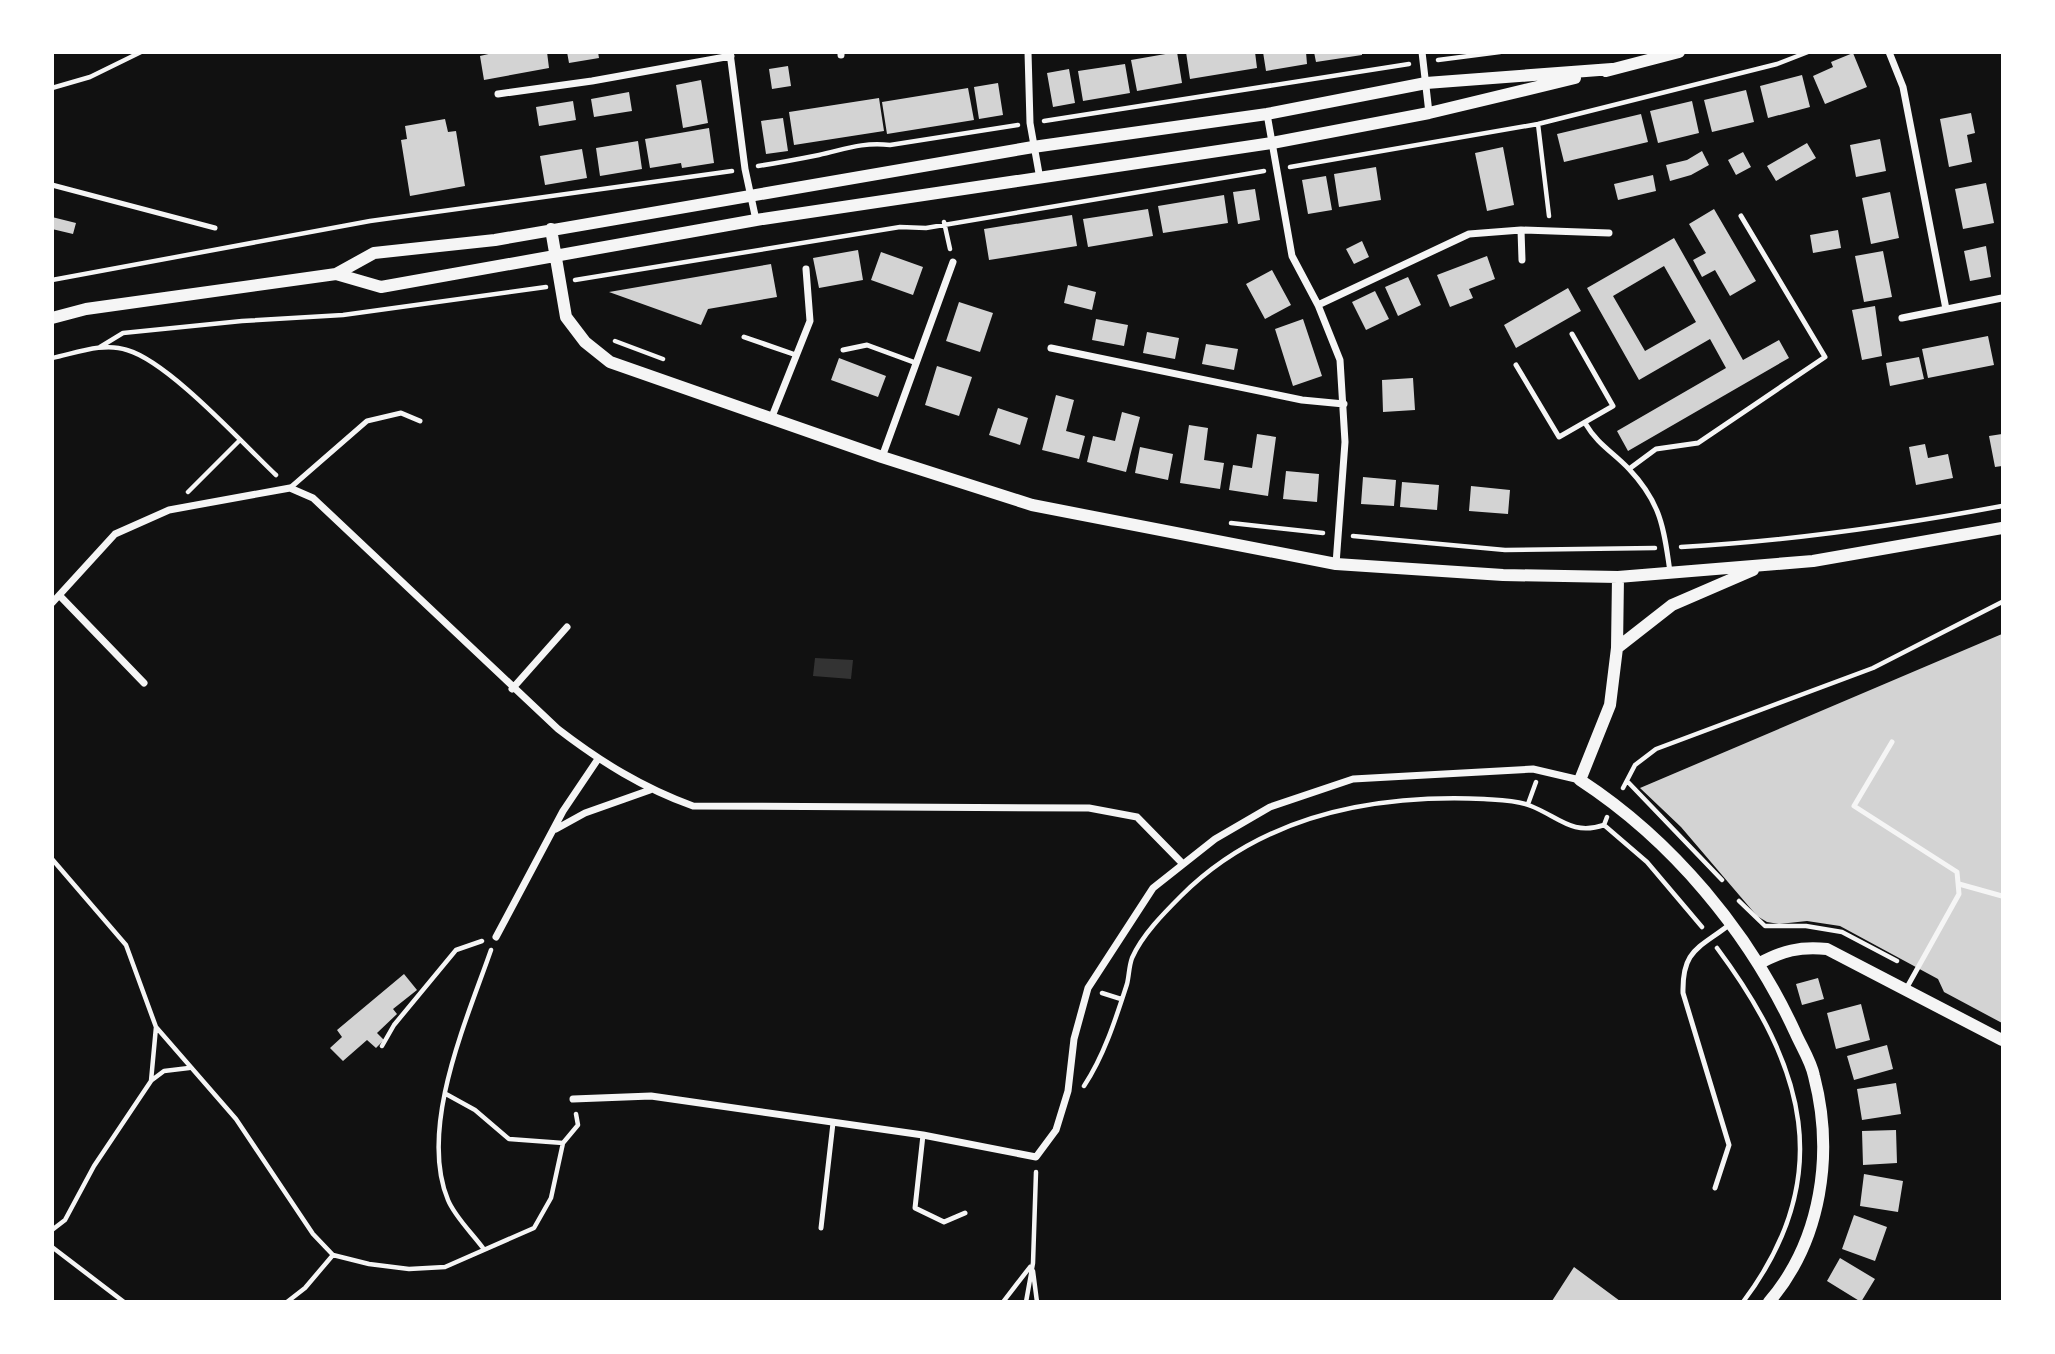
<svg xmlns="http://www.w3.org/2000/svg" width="2055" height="1354" font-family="Rubik,sans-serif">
<rect width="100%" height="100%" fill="#111"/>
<path fill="#333" d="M815 658 853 660 851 679 813 676Z"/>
<path fill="#d3d3d3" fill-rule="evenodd" d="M497 52H547L549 68 484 80 480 56Z
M567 52H598L599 58 569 63Z
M1177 52 1182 83 1137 91 1131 60Z
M1186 52H1255L1257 68 1190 79Z
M1263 52H1306L1307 64 1266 71Z
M1314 52H1362V55L1316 62Z
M1853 53 1867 87 1825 104 1813 76 1833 67 1831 62Z
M1125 64 1130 93 1083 101 1078 71Z
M788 66 791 86 772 89 769 69Z
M1069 69 1075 103 1053 107 1047 73Z
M1802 75 1810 107 1768 118 1760 86Z
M701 80 708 123 683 128 676 85Z
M998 83 1003 115 979 119 974 87Z
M968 88 974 120 887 134 882 102Z
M1746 90 1754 122 1712 132 1704 100Z
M629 92 632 111 594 117 591 99Z
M879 98 884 131 794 145 789 112Z
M573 101 576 120 539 126 536 107Z
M1692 101 1699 133 1658 143 1650 111Z
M1971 113 1975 133 1967 135 1972 162 1949 167 1940 119Z
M1641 114 1648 142 1564 162 1557 134Z
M783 118 788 151 766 154 761 121Z
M445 119 448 132 456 131 465 186 410 196 401 140 407 139 405 126Z
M709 128 714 163 682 168 681 163 650 168 645 139Z
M1880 139 1886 171 1856 177 1850 145Z
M638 141 642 169 600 176 596 148Z
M1807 143 1816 158 1776 181 1767 166Z
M1503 147 1514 205 1487 211 1475 153Z
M582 149 587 178 545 185 540 156Z
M1702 151 1709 165 1691 175 1670 181 1666 165 1687 160Z
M1743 152 1751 167 1736 175 1728 160Z
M1376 167 1381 200 1339 207 1334 174Z
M1653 175 1656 191 1618 200 1614 184Z
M1326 176 1332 210 1308 214 1302 180Z
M1986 183 1994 223 1963 229 1955 189Z
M1255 189 1260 220 1238 224 1233 192Z
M1890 192 1899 238 1871 244 1862 198Z
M1224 195 1228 223 1163 233 1158 206Z
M1148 209 1153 236 1088 247 1083 219Z
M1714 209 1756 281 1730 296 1715 270 1702 277 1693 260 1706 253 1689 224Z
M1072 215 1077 246 989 260 984 229Z
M52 217 76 223 73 234 52 229Z
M1838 230 1841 248 1813 253 1810 235Z
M1674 238 1743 360 1779 340 1789 358 1628 451 1617 431 1726 368 1710 339 1639 380 1587 288ZM1664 266 1696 322 1645 351 1613 296Z
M1362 241 1369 257 1354 264 1346 249Z
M1986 246 1991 277 1970 281 1964 251Z
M858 250 863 280 819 288 813 258Z
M1883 251 1892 297 1864 302 1855 256Z
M881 252 923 267 913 295 871 280Z
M1487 256 1495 279 1469 289 1473 298 1450 307 1437 275Z
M771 264 777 297 708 309 701 325 609 292Z
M1272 270 1291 305 1265 319 1246 284Z
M1408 277 1421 305 1398 316 1385 287Z
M1068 285 1096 292 1092 310 1064 303Z
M1568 288 1581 311 1516 348 1504 325Z
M1375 291 1389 319 1366 330 1352 302Z
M959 302 993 313 980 352 946 341Z
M1875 306 1882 356 1862 360 1852 310Z
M1096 319 1128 325 1124 346 1092 340Z
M1303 319 1322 376 1293 386 1275 329Z
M1147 332 1179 338 1175 359 1143 353Z
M1988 336 1994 365 1928 378 1922 349Z
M1206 344 1238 349 1234 370 1202 364Z
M1919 357 1924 379 1890 386 1886 363Z
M839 358 886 376 878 397 831 380Z
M937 366 972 377 959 416 925 405Z
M1413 378 1415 410 1383 412 1382 380Z
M1056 395 1074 400 1066 431 1085 436 1079 459 1042 450Z
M998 408 1028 418 1020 445 989 435Z
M1122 412 1140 417 1126 472 1087 462 1093 436 1115 441Z
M1189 425 1208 428 1204 460 1224 463 1220 489 1180 483Z
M1257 434 1276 437 1268 496 1229 490 1233 465 1252 468Z
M2002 434V466L1995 467 1989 436Z
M1925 444 1928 458 1948 454 1953 478 1916 485 1909 447Z
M1140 447 1173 454 1168 480 1135 473Z
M1286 471 1319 474 1317 502 1283 499Z
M1363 477 1396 480 1394 506 1361 504Z
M1402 482 1439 485 1437 510 1400 507Z
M1471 486 1510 490 1508 514 1469 511Z
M2002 634V1023L1944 992 1938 979 1840 926 1807 921 1779 924 1767 922 1757 916 1681 827 1640 788Z
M404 974 417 990 393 1009 397 1014 377 1033 384 1040 376 1048 367 1040 343 1061 330 1048 342 1037 337 1030Z
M1818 978 1824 999 1802 1005 1796 984Z
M1861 1004 1870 1040 1836 1049 1827 1013Z
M1887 1045 1893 1069 1854 1080 1847 1056Z
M1896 1083 1901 1114 1862 1120 1857 1089Z
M1896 1130 1897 1163 1863 1165 1862 1131Z
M1864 1174 1903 1181 1898 1212 1860 1206Z
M1854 1215 1887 1227 1875 1261 1842 1249Z
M1840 1258 1875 1279 1861 1302 1827 1281Z
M1574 1267 1620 1301H1552Z"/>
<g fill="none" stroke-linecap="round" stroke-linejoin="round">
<path stroke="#f5f5f5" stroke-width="4.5" d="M1438 60 1500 52
M52 88 90 77 141 52
M1044 121 1409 64
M1538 124 1549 216
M758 166C778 163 799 159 819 155 846 149 862 142 890 145L1018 125
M1290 167 1538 124 1777 64 1808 52
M944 222 950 249
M52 280 370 221 732 171
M575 280 900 227 926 228 1264 171
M615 341 663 359
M100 347 123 333 242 321 343 315 546 287
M52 358C76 353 104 342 127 350 169 362 242 443 276 475
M188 492 239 441
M1231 523 1323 533
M1353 536 1505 550 1655 548
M1681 547C1790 541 1895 526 2002 506
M1627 781 1722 880
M1623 788 1635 765 1656 749 1873 668 2002 602
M1528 804 1536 782
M1604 825 1647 862 1702 927
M52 859 126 945 156 1027 151 1081 94 1166 65 1220 52 1230
M1739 901 1765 926H1806L1842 932 1897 961
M1717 948C1804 1065 1838 1176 1743 1302
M1102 993 1121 999
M156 1027 236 1119 313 1234 333 1255 369 1264 409 1269 445 1267 534 1228 551 1198 563 1143 578 1125 576 1114
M382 1046 394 1025 456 950 482 941
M152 1080 164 1071 189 1068
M1084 1086C1104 1056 1116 1018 1127 984 1129 976 1129 966 1132 958 1142 935 1164 913 1181 896 1262 815 1372 794 1484 799 1498 800 1518 800 1531 806 1559 817 1572 836 1604 825L1607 817
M446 1094 475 1110 509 1139 563 1143
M52 1247 124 1302
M483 1248C472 1233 455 1217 448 1200 418 1128 467 1019 491 950
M1033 1271 1037 1302
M287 1302 305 1288 333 1255
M1003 1302 1030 1267
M1026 1302 1033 1263 1036 1172"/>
<path stroke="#f5f5f5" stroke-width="5" d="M52 185 215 228
M744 337 796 355
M843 350 867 345 916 363
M1516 365 1559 437 1613 406 1572 334
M1585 423C1598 445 1613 452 1629 469 1661 503 1664 528 1670 572
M1629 469 1656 449 1698 443 1825 357 1741 216
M290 488 367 421 401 413 420 421
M1892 742 1854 806 1957 872 1959 894 1906 989
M1959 884 2002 896
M923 1135 915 1208 944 1222 965 1213
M1715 1188 1729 1145 1683 993C1682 950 1698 949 1729 925
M821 1228 833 1123"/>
<path stroke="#f5f5f5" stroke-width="7" d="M841 52V55
M1028 52 1030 123 1040 179
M1422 52 1429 113
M1889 52 1903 87 1946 309
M730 53 745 169 756 220
M498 94 592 81 731 56
M1267 114 1292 256 1318 305 1340 360 1345 442 1336 564
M1521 230 1522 260
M1318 305 1469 234 1521 230 1609 233
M1902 318 2002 298
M1051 348 1302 400 1344 404
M771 419 810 321 806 269
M882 457 953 262
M60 596 144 683
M52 603 115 534 169 510 290 488 313 498 558 729C601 762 643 788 693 806L1089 808 1137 817 1183 864
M512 689 567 627
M556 829 585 813 650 790
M496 937 563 811 598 759
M573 1099 651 1096 923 1135 1036 1157 1056 1130 1068 1091 1074 1039 1088 988 1153 888 1215 839 1270 807 1353 779 1533 769 1580 780"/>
<path stroke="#f5f5f5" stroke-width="12" d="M1606 71 1679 52
M551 229 566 317 585 342 610 362 882 457 1032 505 1336 564 1503 575 1618 577 1813 561 2002 528
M336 274 381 287 756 220 1272 143 1429 113 1575 78
M52 318 86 309 336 274 374 253 495 240 1033 147 1267 114 1426 83 1612 69
M1618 577 1617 648 1610 705 1580 780C1672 840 1749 932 1795 1032 1801 1046 1811 1061 1814 1076 1834 1153 1822 1240 1769 1302
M1617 648 1672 605 1753 570
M1758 964C1782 951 1800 946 1827 949L2002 1040"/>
</g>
<rect width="2055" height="1354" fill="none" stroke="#ffffff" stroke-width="108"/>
</svg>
